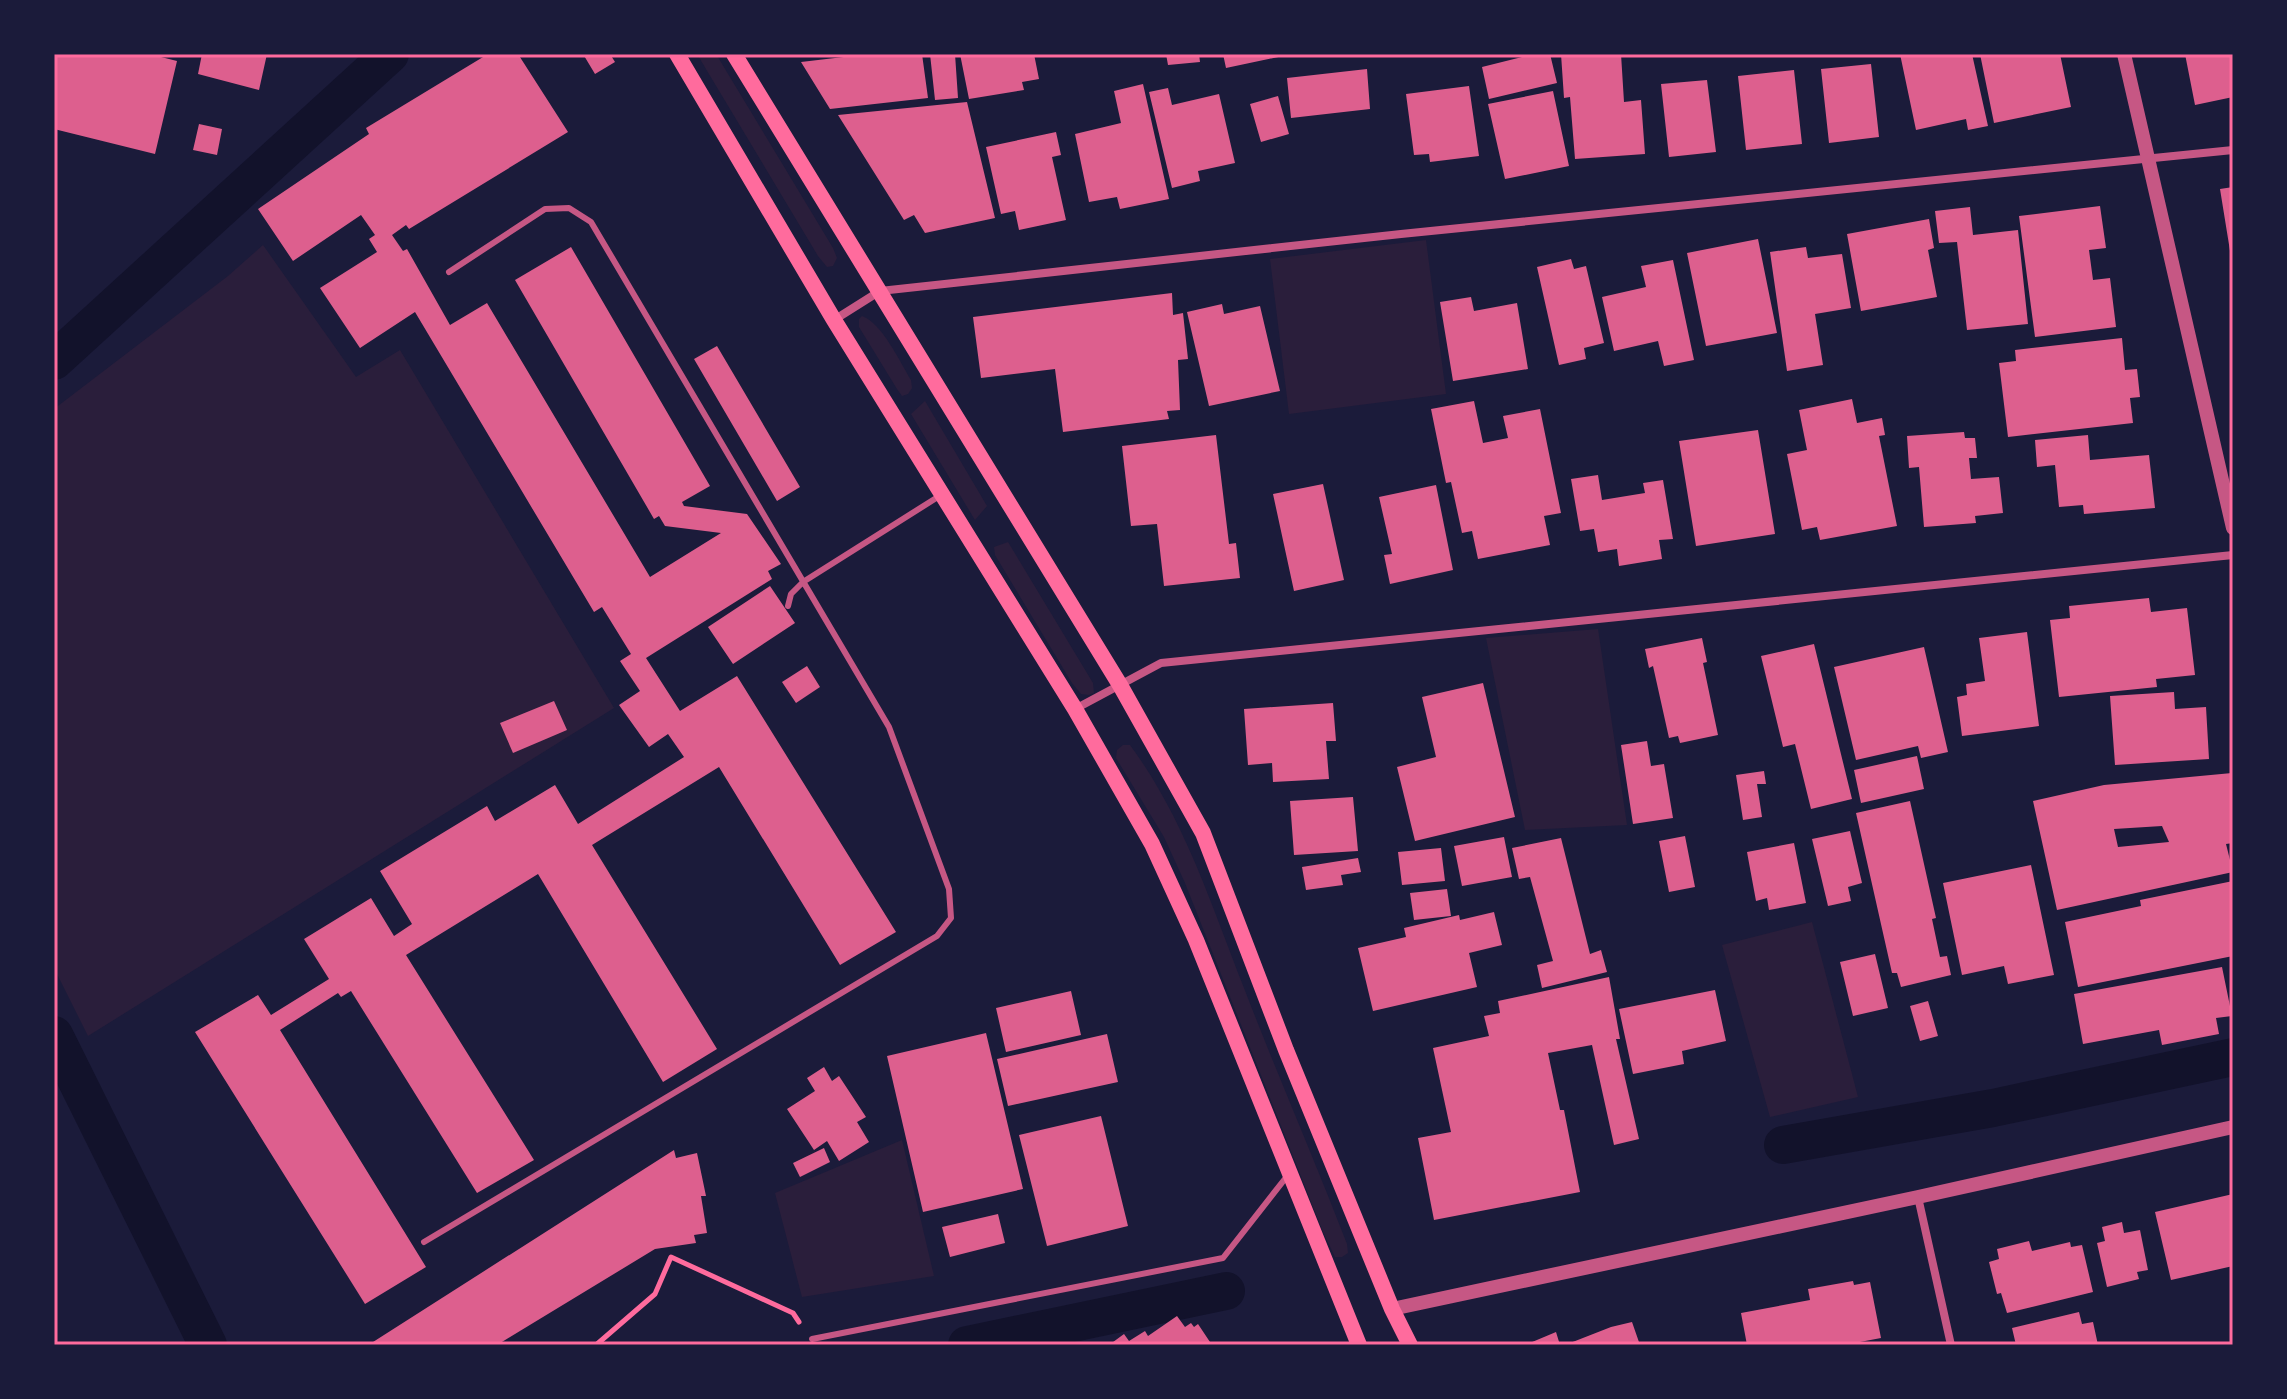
<svg xmlns="http://www.w3.org/2000/svg" width="2287" height="1399" font-family="'Noto Serif',serif">
<rect width="100%" height="100%" fill="#1b1b3a"/>
<path fill="#2a1e3b" d="M697 54H716L833 248 837 258 833 266 827 267 818 256Z
M1426 240 1446 394 1289 414 1270 259Z
M263 245 356 377 400 350 614 708 88 1036 54 968V409L228 276Z
M862 316C882 323 900 362 911 380L912 388 908 394 902 396 897 389 859 327V319Z
M925 401 987 506 975 520 911 414Z
M1008 542 1093 683 1094 693 1089 695 1081 694 1072 683 995 555 994 547Z
M1598 629 1627 825 1525 830 1486 638Z
M1123 745H1130C1184 818 1211 904 1244 988 1277 1074 1314 1158 1347 1244L1348 1253 1342 1257H1335L1323 1232 1185 883 1164 837 1116 758 1117 750Z
M1812 922 1858 1097 1770 1117 1722 945Z
M902 1140 934 1276 802 1297 775 1193Z"/>
<g fill="none" stroke-linecap="round" stroke-linejoin="round">
<path stroke="#12122b" stroke-width="38" d="M54 361 390 54
M54 1035 208 1345
M1783 1145 1993 1108 2233 1057
M967 1345 1226 1291"/>
</g>
<path fill="#dd5f8e" fill-rule="evenodd" d="M54 54H149L177 61 155 154 54 129Z
M202 54H267L259 90 198 74Z
M488 54H518L568 132 409 229 406 225 392 235 403 251 407 249 450 325 487 303 650 577 721 533 665 526 659 516 654 519 515 280 571 247 710 486 682 502 684 506 747 514 781 564 768 571 772 579 646 658 680 711 737 676 896 932 840 965 719 767 592 845 717 1049 663 1082 538 874 406 955 534 1160 477 1193 351 991 341 997 338 993 280 1030 426 1267 365 1304 195 1032 258 995 271 1015 329 979 304 939 371 898 394 936 412 924 380 871 487 806 495 821 555 785 578 824 684 757 668 734 649 747 619 705 640 691 620 661 631 654 602 607 594 612 415 312 360 348 320 288 377 252 369 239 375 235 361 215 293 261 258 209 369 134 366 128Z
M583 54H610L615 62 595 74Z
M869 54H922L928 98 830 109 801 62Z
M930 54H955L958 98 935 100Z
M960 54H1034L1039 79 1022 82 1024 90 969 99Z
M1166 54H1199L1200 62 1168 65Z
M1223 54H1287L1288 55 1226 68Z
M1534 54H1550L1557 83 1489 99 1482 67Z
M1561 54H1621L1624 102 1641 100 1645 154 1575 159 1570 97 1564 98Z
M1900 54H1972L1988 126 1968 130 1966 119 1916 130Z
M1980 54H2060L2071 107 1994 123Z
M2185 54H2233V97L2195 105Z
M1871 64 1879 137 1829 143 1821 69Z
M1367 69 1370 109 1291 118 1287 78Z
M1794 70 1802 144 1746 150 1738 76Z
M1707 80 1716 152 1669 157 1661 84Z
M1143 84 1169 199 1120 209 1117 197 1089 202 1075 134 1121 123 1114 91Z
M1469 86 1479 156 1430 162 1429 154 1414 155 1406 94Z
M1168 88 1172 105 1219 94 1235 163 1198 171 1200 181 1172 188 1149 92Z
M1553 91 1569 166 1505 179 1488 104Z
M1278 96 1289 134 1261 142 1250 104Z
M967 102 995 218 925 233 914 215 904 220 838 115Z
M199 124 222 129 217 155 193 150Z
M1056 132 1061 155 1052 157 1066 220 1019 230 1015 211 1001 214 986 147Z
M2233 187V257H2231L2220 189Z
M2100 206 2106 248 2089 250 2093 280 2110 278 2116 327 2035 337 2019 216Z
M1970 207 1973 235 2018 230 2028 324 1967 330 1957 242 1939 243 1935 211Z
M1929 219 1934 248 1928 250 1937 297 1861 311 1847 234Z
M1758 239 1777 333 1706 346 1687 253Z
M1806 247 1808 258 1842 254 1851 308 1815 314 1823 365 1787 371 1770 252Z
M1571 259 1574 269 1586 266 1604 343 1584 348 1586 359 1559 365 1537 267Z
M1673 260 1694 360 1664 366 1658 341 1614 351 1602 297 1646 287 1641 266Z
M1172 293 1173 315 1183 313 1188 359 1178 360 1180 410 1167 411 1169 419 1063 432 1055 369 981 378 973 317Z
M1471 297 1474 311 1517 303 1528 369 1453 381 1440 302Z
M1222 304 1224 314 1260 306 1280 391 1209 406 1187 312Z
M2122 338 2125 370 2137 369 2140 397 2130 398 2133 423 2008 437 1999 363 2016 361 2015 350Z
M717 346 800 487 777 501 694 359Z
M1852 399 1857 423 1882 418 1885 435 1879 436 1897 526 1820 540 1817 527 1802 530 1787 454 1807 450 1799 410Z
M1474 401 1483 443 1508 438 1503 416 1540 409 1561 513 1544 516 1550 545 1478 559 1472 531 1462 533 1451 482 1446 483 1431 409Z
M1758 430 1775 534 1696 546 1679 441Z
M1964 432 1965 438H1975L1977 458H1969L1971 479 1999 477 2003 513 1975 516 1976 523 1924 527 1919 467 1909 468 1907 436Z
M1216 435 1229 544 1236 543 1240 578 1164 586 1157 524 1131 526 1122 446Z
M2088 435 2090 460 2149 455 2155 508 2084 514 2083 505 2059 507 2055 465 2037 467 2035 440Z
M1598 475 1602 500 1645 493 1643 483 1663 480 1673 539 1659 540 1662 559 1619 566 1617 549 1598 552 1594 529 1580 531 1571 479Z
M1323 484 1344 580 1294 591 1273 494Z
M1436 485 1453 570 1390 584 1384 555 1392 554 1379 497Z
M770 586 795 623 733 664 708 627Z
M2149 598 2151 612 2187 608 2195 675 2156 679 2157 687 2059 697 2050 620 2070 618 2069 606Z
M2027 632 2039 726 1962 736 1957 697 1967 695 1966 684 1985 681 1979 638Z
M1702 638 1707 662 1703 663 1718 735 1680 743 1678 736 1669 738 1653 666 1649 668 1645 649Z
M1814 644 1852 799 1811 809 1795 744 1783 747 1761 656Z
M1924 647 1948 752 1921 758 1918 746 1856 760 1834 667Z
M807 666 820 687 796 703 782 682Z
M1483 683 1515 817 1415 841 1397 767 1436 757 1422 697Z
M2174 692 2175 709 2206 707 2209 759 2115 765 2110 696Z
M554 701 567 730 513 753 500 723Z
M1333 703 1336 741H1326L1329 779 1273 782 1272 763 1248 765 1244 709Z
M1647 741 1651 766 1664 764 1673 818 1633 824 1621 745Z
M1917 756 1924 789 1861 803 1854 770Z
M1764 771 1766 784H1757L1762 817 1743 820 1736 775Z
M2232 773 2233 843 2226 844 2233 872 2057 910 2033 801 2104 785ZM2162 826 2169 842 2118 847 2114 829Z
M1353 797 1358 851 1294 855 1290 801Z
M1910 801 1936 918 1932 919 1940 957 1947 956 1951 975 1901 987 1897 973H1892L1856 813Z
M1850 831 1862 883 1848 887 1851 901 1828 906 1812 839Z
M1685 836 1695 887 1669 892 1659 841Z
M1504 837 1512 877 1462 886 1454 846Z
M1561 838 1590 954 1601 950 1607 972 1542 988 1537 965 1553 961 1530 877 1519 879 1512 848Z
M1794 843 1806 903 1769 910 1767 898 1756 901 1747 852Z
M1441 848 1445 881 1402 885 1398 852Z
M1358 858 1361 872 1341 875 1343 885 1306 890 1302 867Z
M2031 865 2054 975 2008 984 2004 966 1962 975 1943 883Z
M2233 881V956L2078 987 2065 922 2141 906 2140 900Z
M1447 889 1451 916 1414 920 1410 893Z
M1494 912 1502 945 1469 953 1477 987 1373 1011 1358 948 1406 937 1404 928 1459 915 1460 920Z
M1875 954 1888 1008 1853 1016 1840 962Z
M2222 967 2232 1016 2216 1018 2219 1034 2162 1045 2159 1030 2083 1044 2074 994Z
M1609 977 1620 1039H1616L1639 1139 1614 1145 1592 1045 1548 1053 1560 1110H1564L1580 1192 1434 1220 1418 1138 1451 1132 1433 1048 1489 1036 1484 1016 1500 1013 1498 1001Z
M1715 990 1726 1041 1682 1051 1684 1064 1633 1074 1619 1009Z
M1071 991 1081 1035 1006 1052 996 1008Z
M1928 1001 1938 1036 1920 1041 1910 1006Z
M986 1033 1023 1189 923 1212 887 1056Z
M1107 1034 1118 1082 1008 1106 997 1059Z
M824 1067 832 1081 839 1076 866 1117 857 1122 869 1142 839 1161 827 1141 814 1150 787 1109 815 1091 807 1078Z
M1101 1116 1128 1226 1047 1246 1019 1135Z
M824 1148 830 1162 800 1177 793 1163Z
M674 1150 676 1158 697 1153 706 1196H701L707 1233 694 1235 696 1243 655 1249 497 1345H373V1342Z
M2233 1194V1266L2171 1280 2155 1212Z
M998 1214 1005 1243 950 1257 942 1227Z
M2122 1222 2124 1233 2140 1230 2148 1270 2137 1272 2139 1279 2107 1287 2097 1243 2105 1241 2102 1227Z
M2029 1241 2032 1251 2070 1242 2071 1247 2082 1245 2093 1292 2007 1313 2001 1293 1997 1294 1989 1262 1999 1259 1997 1249Z
M1853 1281 1854 1285 1870 1282 1881 1338 1844 1345H1747L1741 1313 1810 1300 1808 1289Z
M2079 1312 2082 1324 2093 1322 2098 1345H2016L2012 1328Z
M1177 1316 1185 1327 1191 1323 1194 1327 1198 1324 1212 1345H1109L1124 1334 1129 1341 1145 1331 1148 1336Z
M1632 1322 1640 1345H1565L1611 1327Z
M1556 1332 1560 1345H1525Z"/>
<g fill="none" stroke-linecap="round" stroke-linejoin="round">
<path stroke="#ff6b9d" stroke-width="5" d="M596 1345 655 1294 671 1257 793 1313 799 1322"/>
<path stroke="#c65784" stroke-width="6" d="M788 606 791 594 803 582 941 495
M424 1242 937 936 951 918 949 889 889 727 591 222 569 208 545 209 449 272
M812 1339 1223 1258 1288 1175"/>
<path stroke="#c65784" stroke-width="8" d="M834 320 880 291 1401 234 2233 150
M1075 709 1161 663 2233 555
M1918 1197 1951 1345"/>
<path stroke="#c65784" stroke-width="14" d="M2124 54 2233 528
M1392 1309 1918 1197 2233 1127"/>
<path stroke="#ff6b9d" stroke-width="16" d="M677 54 834 320 1075 709 1152 844 1196 940 1359 1345
M734 54 1120 685 1203 833 1286 1050 1392 1309 1410 1345"/>
</g>
<rect width="2287" height="1399" fill="none" stroke="#1b1b3a" stroke-width="112"/>
<rect x="56" y="56" width="2175" height="1287" fill="none" stroke="#ff6b9d" stroke-width="3"/>
</svg>
